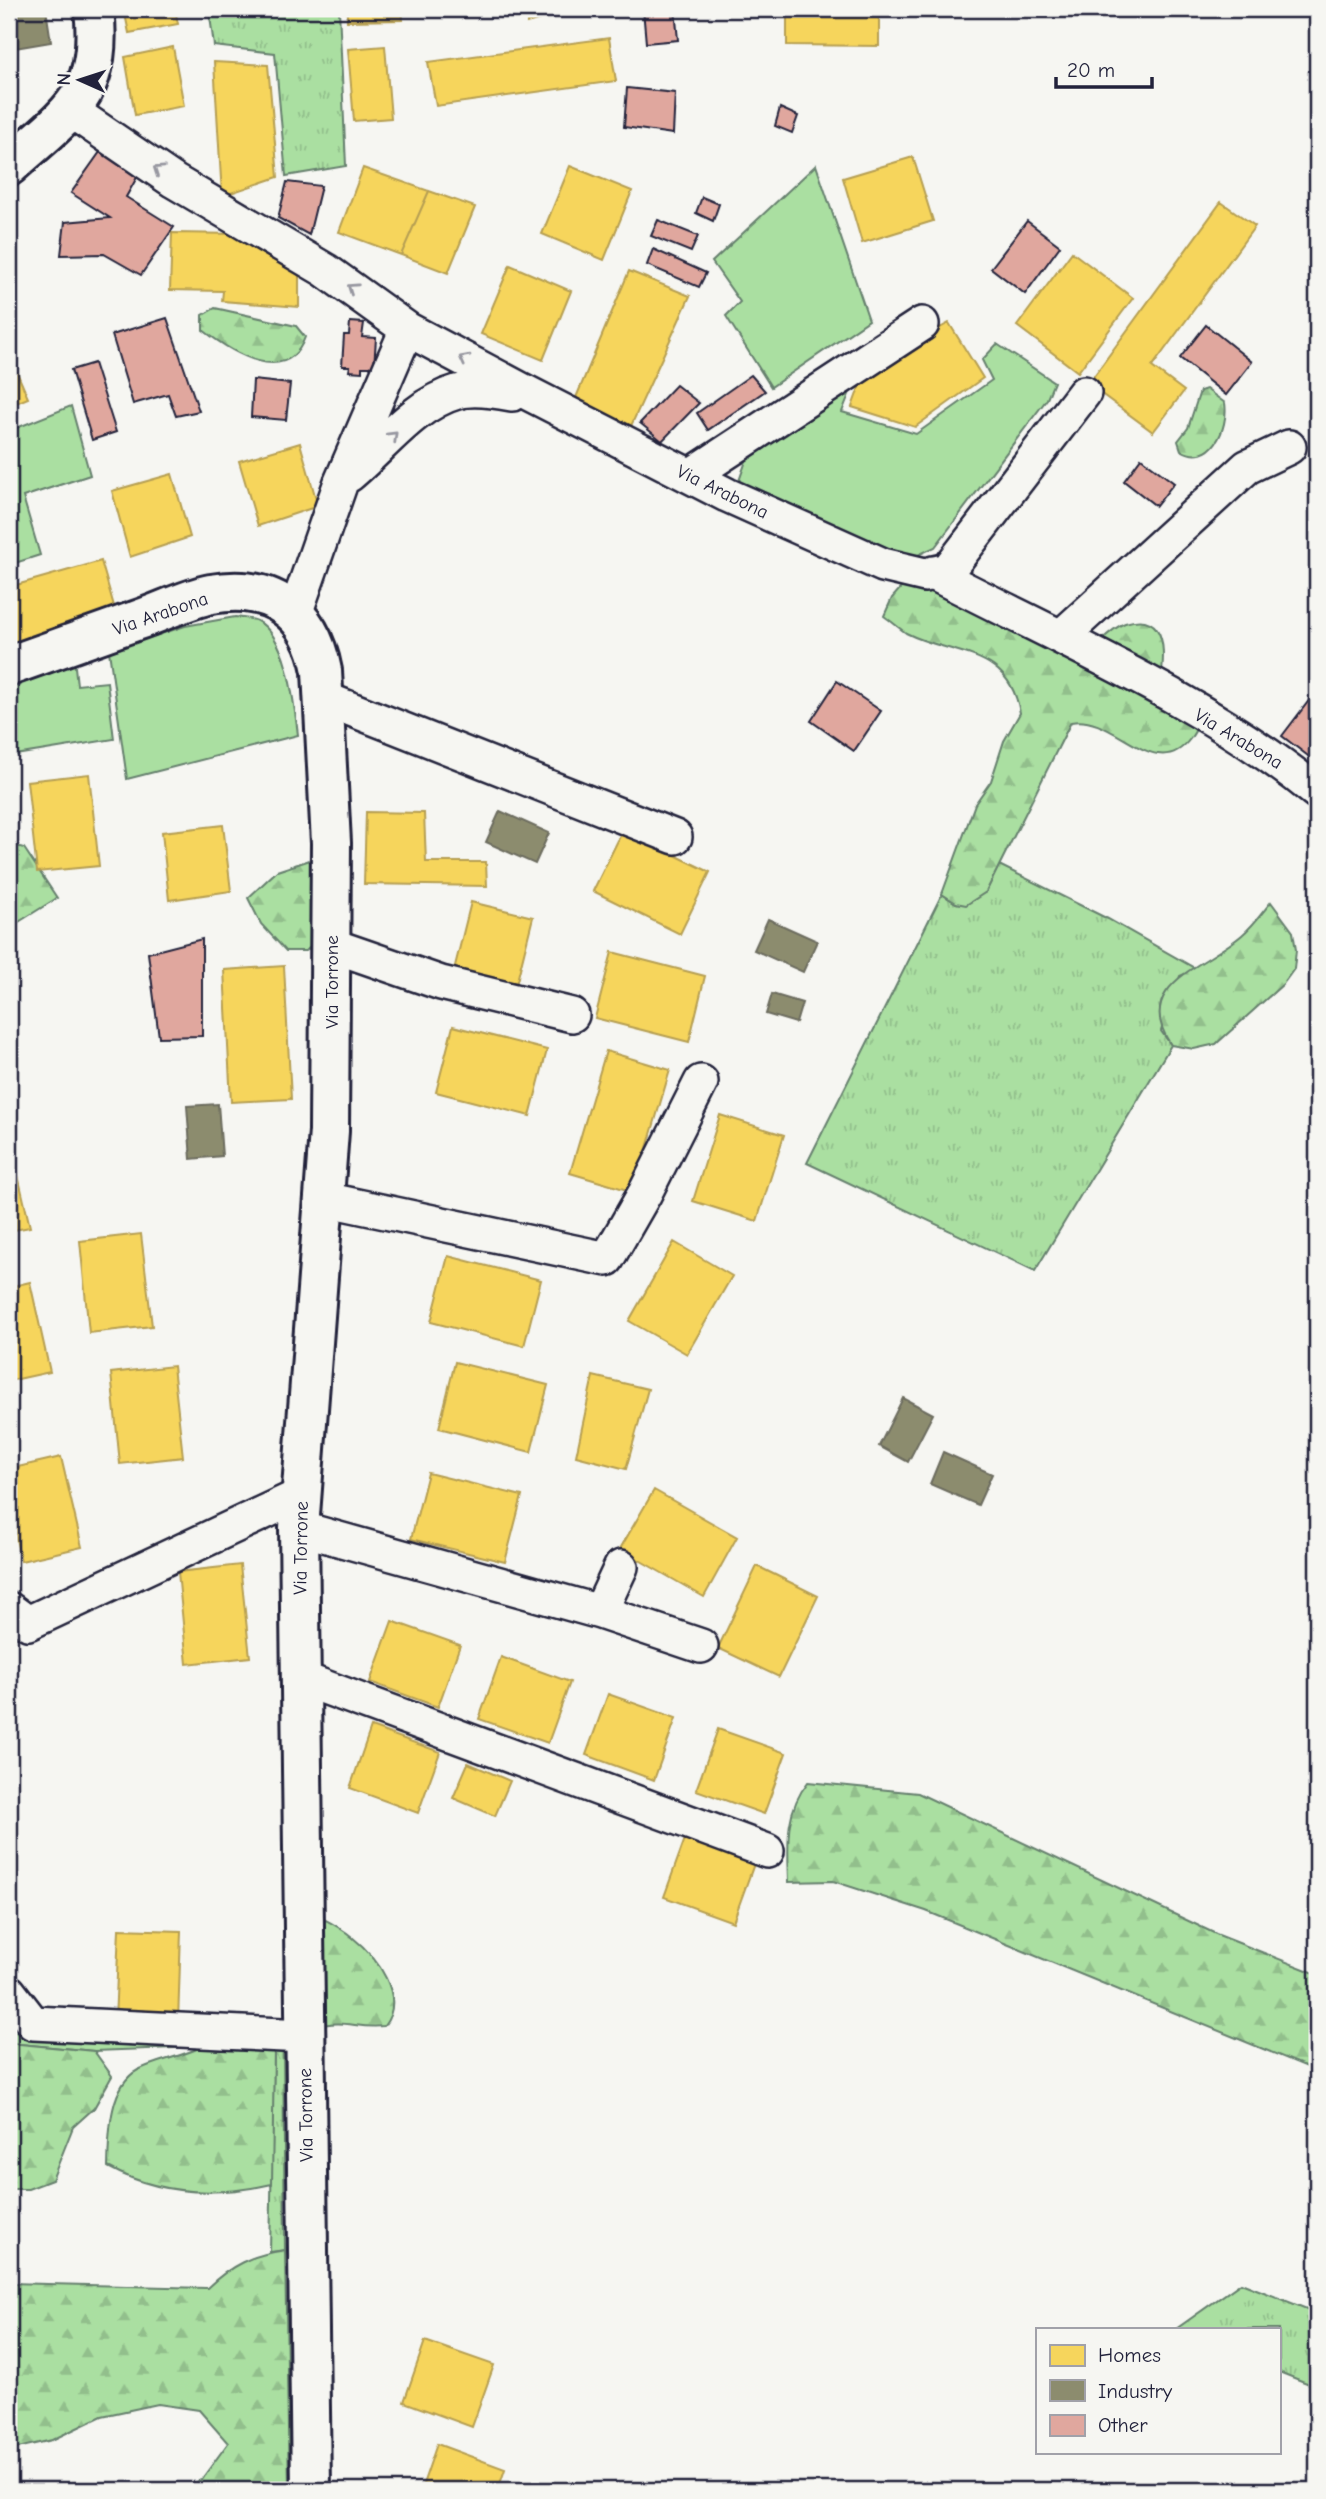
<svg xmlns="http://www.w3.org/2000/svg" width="1326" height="2499" font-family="'Comic Neue',sans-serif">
<defs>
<pattern id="grass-tufts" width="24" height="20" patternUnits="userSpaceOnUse" patternTransform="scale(1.75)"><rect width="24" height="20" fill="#aadfa1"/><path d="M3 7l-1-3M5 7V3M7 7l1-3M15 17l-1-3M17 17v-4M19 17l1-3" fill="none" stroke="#92bf8c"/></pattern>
<pattern id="forest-firs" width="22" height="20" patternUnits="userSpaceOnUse" patternTransform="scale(1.75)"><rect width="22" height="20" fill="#aadfa1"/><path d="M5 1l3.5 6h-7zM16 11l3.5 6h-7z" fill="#92bf8c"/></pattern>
</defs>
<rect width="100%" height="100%" fill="#f6f6f2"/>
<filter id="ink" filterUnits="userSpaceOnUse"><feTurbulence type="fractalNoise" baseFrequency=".0143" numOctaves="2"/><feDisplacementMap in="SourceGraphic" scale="14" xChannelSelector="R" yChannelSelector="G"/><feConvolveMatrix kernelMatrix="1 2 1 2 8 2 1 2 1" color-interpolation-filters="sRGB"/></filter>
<g filter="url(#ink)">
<path fill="url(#grass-tufts)" stroke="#66806e" stroke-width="2" d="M209 9H339L346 166 286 176 275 53 214 46Z
M999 865 1108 919 1196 969 1180 976 1161 1031 1171 1045 1035 1271 807 1163 942 894 956 903 986 892Z
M9 2032 283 2041 285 2250 270 2252 274 2048 201 2047 94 2051 9 2043Z
M1241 2283 1317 2313V2387L1279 2372V2329H1176Z"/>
<path fill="url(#forest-firs)" stroke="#66806e" stroke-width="2" d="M215 308 296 326 305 337C287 388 231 352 203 330V315Z
M1206 389 1225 403C1229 428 1211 468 1181 450L1178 441 1188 428 1200 391Z
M906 582 1093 647C1102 640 1114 627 1125 623 1169 609 1165 657 1160 684L1207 710C1201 719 1196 731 1190 739 1155 785 1114 713 1071 722L986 892 966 905 956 903 942 894 975 804 991 781 1004 741 1020 713C1009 647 953 657 906 633 899 628 891 621 884 616L892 598Z
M9 844 24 848 57 898 9 928Z
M313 859 312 945 306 951H286L261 924 248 898 277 871Z
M1271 902 1293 932 1296 950 1294 969 1283 984 1216 1044 1194 1049 1171 1045C1131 985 1205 967 1242 935 1253 926 1262 913 1271 902Z
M808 1782 918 1793 1216 1934 1317 1974V2071L926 1911 833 1881 789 1882C788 1846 784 1812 808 1782Z
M309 1911C323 1919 340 1926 352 1937 377 1957 407 1997 384 2026 354 2029 347 2018 313 2027Z
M9 2043 94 2051 112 2076 94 2108 73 2127 52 2180 28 2189H9Z
M201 2047 274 2048 272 2184C215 2197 159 2195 108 2167 109 2138 108 2086 138 2070 158 2060 181 2057 201 2047Z
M285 2250 289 2490H180L201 2480 228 2443 199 2410 158 2404 102 2416 52 2440 9 2450V2283L207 2288C231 2265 251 2255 285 2250Z"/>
<path fill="#aadfa1" stroke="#66806e" stroke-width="2" d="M816 165 869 320 771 387 726 316 740 302 712 262Z
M997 344 1054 382 1047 399 935 547 916 556 897 552 738 484 755 435 858 372 842 412 916 434 992 380 982 360Z
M71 406 90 475 23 497 40 555 9 565V431Z
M235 617C242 618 251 618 257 621 288 636 294 704 298 735L127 779 109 651 185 626Z
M74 658 77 685 107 682 114 739 9 756V684Z"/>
<path fill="#f6d55c" stroke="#b69f52" stroke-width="2" d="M124 9H175L178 24 129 33Z
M347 9H402L403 20 347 21Z
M528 9H558V14L527 23Z
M787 9H879V46L787 45Z
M609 38 616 81 436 106 428 62Z
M385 46 391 118 354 121 348 49Z
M173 47 184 106 135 115 125 57Z
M214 62 268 65 278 177 222 196Z
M913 157 933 221 862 243 843 178Z
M570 166 632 191 604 260 542 234Z
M363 168 429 191 401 255 339 232Z
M429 191 475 207 448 273 401 255Z
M1221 202 1255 226 1152 367 1184 391 1153 432 1088 384Z
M172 233 240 234 299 264V307L222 301 223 291 170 290Z
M1072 252 1133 298 1078 372 1017 326Z
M510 265 571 291 543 360 481 334Z
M629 271 690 296 631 426 575 400Z
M949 323 983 378 915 427 852 407 866 369Z
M9 354 28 398 9 406Z
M300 443 318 506 258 526 239 461Z
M172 474 190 537 130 557 112 491Z
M101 561 116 613 9 644V587Z
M89 774 99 866 37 872 27 781Z
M366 812 424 813 426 862H486L487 886 364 884Z
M223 825 231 891 169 900 162 832Z
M623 830 710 872 680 934 593 891Z
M471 902 533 917 513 997 451 982Z
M612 952 705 976 689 1042 595 1018Z
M284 966 291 1099 231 1102 224 970Z
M453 1026 547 1050 530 1116 436 1092Z
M606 1051 670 1070 634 1192 570 1173Z
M720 1115 784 1135 757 1221 693 1201Z
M9 1137 30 1227 9 1231Z
M141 1234 152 1326 89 1333 80 1241Z
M674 1242 732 1276 687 1354 629 1321Z
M448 1256 541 1280 524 1346 431 1322Z
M30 1282 50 1372 9 1381V1287Z
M455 1362 548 1385 531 1452 439 1428Z
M173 1366 183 1457 120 1464 111 1373Z
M593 1376 648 1389 626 1469 576 1456Z
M61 1457 82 1547 21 1561 9 1507V1469Z
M428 1473 522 1496 505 1562 411 1539Z
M654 1490 737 1537 704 1597 620 1549Z
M240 1565 250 1657 187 1664 178 1572Z
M757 1566 818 1596 779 1677 718 1648Z
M392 1621 460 1645 438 1707 370 1682Z
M501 1657 570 1682 548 1743 479 1719Z
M608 1694 676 1718 654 1780 586 1755Z
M371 1727 440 1752 418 1813 350 1788Z
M718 1729 786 1753 764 1814 696 1790Z
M468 1763 510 1781 495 1816 453 1798Z
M686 1836 755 1861 733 1922 664 1897Z
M119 1929 181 1931 178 2023 115 2021Z
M425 2341 494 2365 472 2427 404 2402Z
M437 2444 505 2469 498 2490H421Z"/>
<path fill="#8c8c6e" stroke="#6c6c5f" stroke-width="2" d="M9 9H46L51 42 9 49Z
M500 811 549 833 535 864 486 842Z
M768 919 817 941 803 972 754 950Z
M772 994 802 1003 796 1023 766 1014Z
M218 1104 222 1156 191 1159 187 1106Z
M903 1398 933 1414 908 1462 879 1446Z
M943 1452 992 1474 978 1505 930 1484Z"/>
<path fill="#e0a79e" stroke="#22223b" stroke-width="2" d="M643 9H675L678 40 646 43Z
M627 88 675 93 673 134 624 127Z
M780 108 798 116 792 133 775 126Z
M100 152 140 172 126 197 174 227 141 275 104 254 61 255 65 222 110 218 71 193Z
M287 182 321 186 309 235 278 218Z
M702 197 719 204 713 221 696 213Z
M658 220 698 236 691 252 651 236Z
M1027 221 1060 246 1025 294 991 268Z
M653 249 706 273 699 287 647 265Z
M167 318 199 411 176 416 168 394 133 404 112 335Z
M350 322 364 323 362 337 376 338 374 367H362V372L349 371 350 366H342L344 335H349Z
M1206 325 1252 362 1226 395 1180 358Z
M94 363 116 432 92 440 71 370Z
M751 375 765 391 708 430 697 413Z
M253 380 290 384 286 420 251 417Z
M676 385 699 403 662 441 640 423Z
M1141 458 1174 483 1156 506 1124 481Z
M837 681 881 711 854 751 811 721Z
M1317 690V760L1316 762 1282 736Z
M202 939V1036L159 1037 148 953Z"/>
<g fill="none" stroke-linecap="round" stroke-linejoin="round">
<defs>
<path id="minor" d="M70 110 174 181 325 270 407 329 520 389 727 495 883 565 925 575 948 570 1084 393
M349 475C382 448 414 404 457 392 473 387 496 391 512 394L516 391
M690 476 922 324
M933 573C1060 639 1206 701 1317 792
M295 614 341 482 407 329
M1062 636 1247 467 1289 447
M323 698 675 837
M331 945 441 983 572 1015
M324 1199 607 1259 645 1193 701 1082
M299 1528 600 1612 701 1646
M9 1609 28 1623 301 1495
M600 1612 621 1567
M300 1678 767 1851
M9 1992 33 2023 304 2036"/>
<path id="major" d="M9 166C68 113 104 96 94 9
M9 666C51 651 93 636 135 621 160 613 186 599 211 594 271 583 311 612 322 671L331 843 329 1131 299 1528 311 2490"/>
</defs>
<use href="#minor" stroke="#22223b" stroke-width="38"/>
<use href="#major" stroke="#22223b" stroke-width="44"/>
<use href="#minor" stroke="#f6f6f2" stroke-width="33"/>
<use href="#major" stroke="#f6f6f2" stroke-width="38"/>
</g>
<defs><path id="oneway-chevron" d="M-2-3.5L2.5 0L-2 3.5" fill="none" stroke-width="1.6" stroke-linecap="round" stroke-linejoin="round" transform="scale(1.75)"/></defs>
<g stroke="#9797a0">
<use href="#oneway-chevron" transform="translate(158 170) rotate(-146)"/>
<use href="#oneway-chevron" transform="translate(352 288) rotate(-146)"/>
<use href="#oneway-chevron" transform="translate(464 359) rotate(-152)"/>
<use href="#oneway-chevron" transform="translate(393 436) rotate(-44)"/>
</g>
</g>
<g text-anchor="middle" stroke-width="7" stroke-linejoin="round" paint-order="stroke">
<g font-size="19" fill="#22223b" stroke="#f6f6f2">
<text transform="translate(723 491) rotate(26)" y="7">Via Arabona</text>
<text transform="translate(160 613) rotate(-19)" y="7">Via Arabona</text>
<text transform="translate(1239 738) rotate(31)" y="7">Via Arabona</text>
<text transform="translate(331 982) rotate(-90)" y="7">Via Torrone</text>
<text transform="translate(300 1548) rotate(-89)" y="7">Via Torrone</text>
<text transform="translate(305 2115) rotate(-91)" y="7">Via Torrone</text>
</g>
</g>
<rect width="1326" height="2499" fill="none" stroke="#f6f6f2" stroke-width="35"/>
<rect x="18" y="18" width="1291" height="2464" fill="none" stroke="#22223b" stroke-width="2.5" filter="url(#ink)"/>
<rect x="1036" y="2328" width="245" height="126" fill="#f6f6f2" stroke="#a1a1a9" stroke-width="2"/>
<rect x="1050" y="2345" width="35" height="21" fill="#f6d55c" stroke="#a1a1a9" stroke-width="2"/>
<text x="1098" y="2362" font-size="21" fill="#22223b">Homes</text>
<rect x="1050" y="2380" width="35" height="21" fill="#8c8c6e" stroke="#a1a1a9" stroke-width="2"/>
<text x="1098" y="2398" font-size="21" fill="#22223b">Industry</text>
<rect x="1050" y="2415" width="35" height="21" fill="#e0a79e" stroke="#a1a1a9" stroke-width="2"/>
<text x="1098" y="2432" font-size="21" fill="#22223b">Other</text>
<g transform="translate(80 80) rotate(273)" stroke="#f6f6f2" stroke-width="5" paint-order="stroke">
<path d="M0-5L12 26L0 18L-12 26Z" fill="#22223b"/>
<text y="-10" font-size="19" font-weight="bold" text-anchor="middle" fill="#22223b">N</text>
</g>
<path d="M1056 77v10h96v-10" fill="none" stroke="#22223b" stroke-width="3.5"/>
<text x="1067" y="77" font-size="21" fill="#22223b" stroke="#f6f6f2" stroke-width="5" paint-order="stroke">20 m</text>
</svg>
